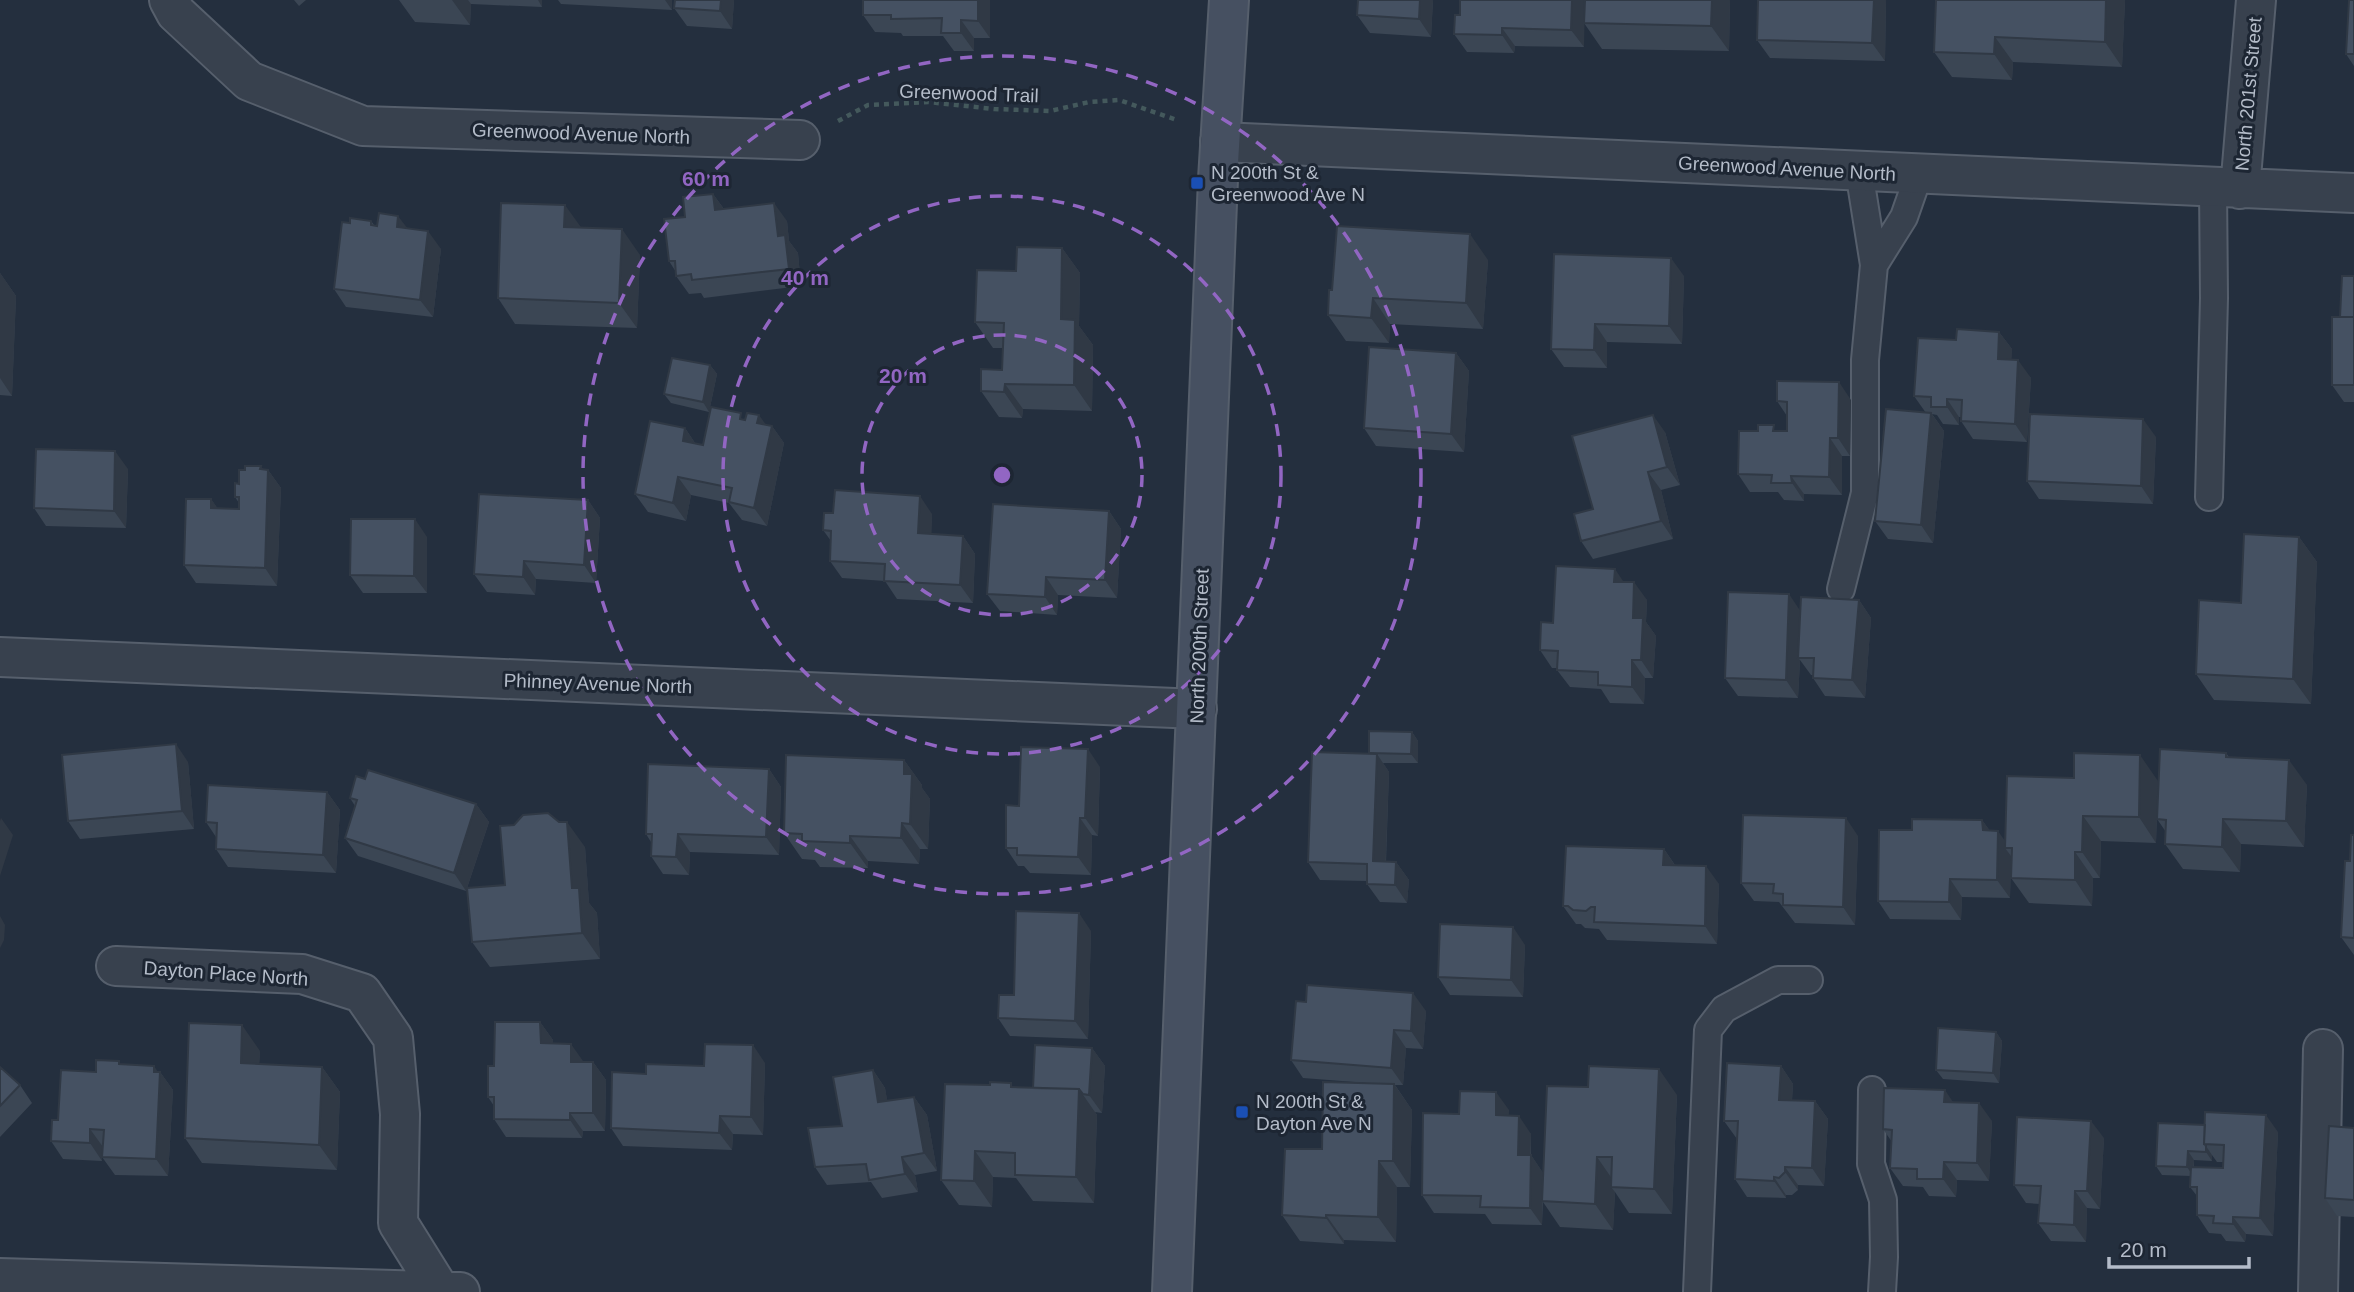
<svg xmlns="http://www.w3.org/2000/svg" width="2354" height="1292" font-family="Arial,sans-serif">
<rect width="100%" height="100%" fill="#242f3e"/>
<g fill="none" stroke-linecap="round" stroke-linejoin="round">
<defs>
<path id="lane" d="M1874 265 1904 217 1919 174
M2209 497 2214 298 2213 187
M1841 589 1865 493V360L1874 265 1859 171
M1872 1090 1871 1164 1883 1200 1884 1257 1882 1292
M1697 1292 1708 1030 1724 1009 1778 980H1809"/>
<path id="street" d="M169 0 176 13 249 81 363 126 800 140
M1220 142 2354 193
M2240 189 2256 0
M0 657 1197 709
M116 966 302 974 362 993 393 1038 400 1114 398 1223 441 1292
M0 1278 460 1292
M2318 1292 2323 1049"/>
<path id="secondary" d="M1172 1292 1218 179 1229 0"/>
</defs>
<use href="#lane" stroke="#565f6c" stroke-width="30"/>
<use href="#street" stroke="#565f6c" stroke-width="42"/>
<use href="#secondary" stroke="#565f6c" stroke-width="42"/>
<path stroke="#44595c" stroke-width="4.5" stroke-dasharray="5 5" stroke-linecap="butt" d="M838 121 868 105 928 102 994 109 1050 111 1089 102 1119 100 1177 120"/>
<use href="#lane" stroke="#38414e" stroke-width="26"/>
<use href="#street" stroke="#38414e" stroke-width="38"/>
<use href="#secondary" stroke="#465061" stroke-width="38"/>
</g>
<path fill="#3b4654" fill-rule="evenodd" d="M294 0H306L299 6Z
M399 0H542V7L471 4 470 25 415 22Z
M558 0H672V10L561 4Z
M675 0H734L732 29 687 26 674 8Z
M863 0H990V38H974V51H954L943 36H903L901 33 875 32 863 15Z
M1358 0H1433L1431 37 1370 33 1357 15Z
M1460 0H1730L1729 51 1602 49 1584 23V22V47L1515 46 1514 53 1467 52 1454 34 1460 15Z
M1886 0 1885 61 1770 58 1757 40Z
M1936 0H2124L2125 1 2122 67 2013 62 2012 80 1952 77 1934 52Z
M2354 0V66L2346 54Z
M713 194 724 209 787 221 789 241 798 253 801 286 704 298 701 293 689 294 676 276V272L669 261 685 217Z
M371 221 375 226 407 228 441 249 433 317 346 307 334 289Z
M581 228 640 255 637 328 515 324 498 298Z
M1062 248 1080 273 1079 326 1093 345 1092 411 1023 409 1022 418 999 417 981 391 1002 370 1003 348H993L975 322 1016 271Z
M1554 254 1684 276 1682 344 1607 342V368L1564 367 1551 349Z
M1488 260 1483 329 1390 324 1389 343 1346 341 1328 315 1332 290Z
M0 273 16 296 12 396 0 395Z
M2354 276V402H2344L2332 385 2340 317Z
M1999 332 2012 349 2011 359 2031 378 2027 442 1973 439 1961 421V417H1959V425L1943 424 1937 415 1932 414 1944 431 1933 543 1888 539 1875 521 1926 413 1914 396 1956 340Z
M1456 353 1469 371 1464 452 1376 446 1364 428Z
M710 365 717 374 709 412 671 403 664 394Z
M1851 400 1850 456H1842V495L1804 494V501L1784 500 1778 492H1750L1738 474 1778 431H1787V416L1777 401Z
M745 420 772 426 784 443 767 526 742 520 729 503 691 495 686 521 648 512 635 494 685 428 695 443 703 445Z
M1665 432 1680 485 1661 490 1673 539 1593 559 1581 541 1593 509Z
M2156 437 2153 504 2039 499 2027 481Z
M261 466 263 470H268L281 488 277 586 196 583 184 565 211 499 217 508 239 509V503L235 497 239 484 245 470Z
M128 469 126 528 46 526 34 508Z
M588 500 600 518 596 583 536 579 535 595 487 592 474 574Z
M1109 511 1121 529 1117 598 1058 595 1057 615 1000 611 987 594Z
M932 514 931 534 963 536 975 554 973 603 897 599 885 581 842 578 830 561 831 541 823 530Z
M427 537V593H363L350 575Z
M2299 537 2317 562 2311 704 2214 700 2196 674 2241 603Z
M1624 582 1647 600 1646 622 1656 636 1653 678H1645L1644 704 1610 703 1601 689 1570 687 1557 670V668H1552L1540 650 1553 623Z
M1859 600 1871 618 1865 698 1825 696 1813 678V675H1811L1800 660 1798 698 1738 696 1725 678 1801 611Z
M1412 732 1418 741V763H1383L1389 772 1386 862H1396L1409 880 1407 903 1380 902 1367 884V881L1320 880 1308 862 1369 754Z
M2226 753 2229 757 2307 785 2304 847 2241 844 2240 872 2183 869 2165 844 2166 832 2157 819Z
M904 760 922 785V788L930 799 928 849H920L919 864 868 861V868L820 867 815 860 802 859 784 833Z
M188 762 194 829 80 839 68 821Z
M1100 767 1098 836 1092 835 1091 875 1030 873 1024 866H1018L1006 848 1019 806Z
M769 769 781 787 779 855 690 852 689 875 663 874 651 856V842L646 834Z
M2158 781 2156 843 2101 841 2100 878H2093L2092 906 2029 903 2011 878V856L2010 898 1962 897 1961 920 1890 919 1878 901 1912 830 1982 820 1990 831 2005 841Z
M327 792 340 810 336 873 228 867 216 849V837L206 822Z
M350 798 476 804 489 822 466 891 358 856 345 838 355 806Z
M2354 835V955L2341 937 2350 861Z
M1858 836 1855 925 1795 923 1779 902 1754 901 1741 883Z
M585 847 589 903 597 913 600 959 490 967 472 942 505 885Z
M1664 849 1675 865 1719 884 1717 944 1607 940 1599 929 1585 928 1581 924H1576L1563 906Z
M1091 931 1088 1039 1010 1036 998 1018 1014 995Z
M1525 945 1523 997 1450 995 1438 977Z
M1426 1011 1423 1049 1406 1048 1403 1085H1395L1412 1110 1410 1187H1397L1396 1242 1344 1240V1244L1300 1241 1282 1215 1322 1149 1380 1084 1303 1078 1291 1060Z
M540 1022 553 1040V1043L583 1062H593L606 1080 605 1131H583L582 1138 506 1137 494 1119V1106L488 1097 494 1066Z
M1996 1032 2002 1041 1999 1083 1943 1079 1936 1070Z
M1092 1048 1105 1066 1102 1113 1095 1112 1097 1115 1094 1203 1033 1201 1016 1178 993 1177 992 1207 959 1205 941 1180 990 1085 1033 1088Z
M260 1051 259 1064 322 1067 340 1092 337 1170 202 1163 185 1138Z
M765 1063 763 1135 733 1134 732 1150 623 1146 611 1128 646 1074 704 1066Z
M121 1065 160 1072 173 1090 168 1176 115 1175 102 1157V1161L63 1159 51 1141 58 1120 96 1072Z
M1781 1066 1793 1084 1792 1100 1815 1101 1828 1119 1824 1186 1798 1185V1190L1792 1195H1786V1198L1747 1197 1735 1179 1737 1139 1724 1121Z
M0 1067 20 1085 32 1103 0 1137Z
M873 1070 885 1088 887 1101 914 1097 927 1115 937 1171 915 1175 918 1192 882 1198 871 1182 827 1185 815 1167 842 1126Z
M1677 1095 1672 1214 1629 1213 1615 1192 1613 1230 1560 1227 1543 1202 1542 1225 1492 1224 1485 1214 1434 1213 1422 1195 1459 1114 1509 1110 1508 1115 1531 1134V1155L1543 1173Z
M1953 1102 1992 1121 1989 1181 1957 1180 1956 1197 1929 1196 1923 1187 1903 1186 1890 1168 1892 1142 1883 1129Z
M2158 1123 2278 1132 2273 1236 2246 1234 2245 1242 2226 1241 2221 1234 2209 1233 2197 1215V1196L2190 1187 2191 1176 2162 1175 2156 1166ZM2212 1155 2217 1162H2223V1168L2194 1167V1160L2212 1161Z
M2354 1128V1217L2337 1216 2325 1198Z
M2104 1138 2100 1209 2087 1208 2086 1242 2051 1241 2038 1223 2040 1204 2026 1203 2014 1185Z"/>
<path fill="#303945" d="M452 0H468L471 4 470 25Z
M538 0H542V7Z
M665 0H672V10Z
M721 0H734L732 29 720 11Z
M978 0H990V38L978 21Z
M1420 0H1433L1431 37 1419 19Z
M1572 0H1585L1584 47 1571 30Z
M1712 0H1730L1729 51 1711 26Z
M1874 0H1886L1885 61 1872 43Z
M2106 0H2124L2125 1 2122 67 2105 42Z
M961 20 974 38V51L961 33Z
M1502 28 1515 46 1514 53 1502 35Z
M1995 37 2013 62 2012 80 1994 54Z
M713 194 726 212 715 210Z
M774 203 787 221 789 241 798 253 801 286 789 269 778 236Z
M565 205 583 230 564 227Z
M398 216 411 233 397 227Z
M622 229 640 255 637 328 619 303Z
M428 231 441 249 433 317 420 300Z
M1470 234 1488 260 1483 329 1466 303Z
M1062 248 1080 273 1079 326 1093 345 1092 411 1074 385 1061 319Z
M1671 258 1684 276 1682 344 1669 326Z
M0 273 16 296 12 396 0 378Z
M1373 298 1390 324 1389 343 1371 318Z
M1595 324 1607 342V368L1594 350Z
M1999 332 2012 349 2011 377 1998 359Z
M1456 353 1469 371 1464 452 1451 434Z
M2018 360 2031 378 2027 442 2015 424Z
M710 365 717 374 709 412 703 402Z
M1839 382 1851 400 1850 456 1838 438Z
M1005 384 1023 409 1022 418 1004 392Z
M1947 399 1959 417V425L1947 407Z
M1931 413 1944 431 1933 543 1921 525Z
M759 415 771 432 772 426 784 443 767 526 754 508 757 423Z
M1653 415 1665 432 1680 485 1667 467Z
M2143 419 2156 437 2153 504 2141 486Z
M685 428 697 446 683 441Z
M1830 438 1842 456V495L1829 477Z
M115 451 128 469 126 528 114 511Z
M261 466 268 477V470L281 488 277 586 265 568Z
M1648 472 1661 490 1673 539 1661 521Z
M1791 476 1804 494V501L1792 483Z
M678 477 691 495 686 521 673 503Z
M920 496 932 514 931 551 918 533Z
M211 499 224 517 211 508Z
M588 500 600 518 596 583 584 565Z
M1109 511 1121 529 1117 598 1105 580Z
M415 519 427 537V593L414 576Z
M963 536 975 554 973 603 960 585Z
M2299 537 2317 562 2311 704 2293 679Z
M524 561 536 579 535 595 523 577Z
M1615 569 1627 587 1614 582Z
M1046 577 1058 595 1057 615 1045 597Z
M1634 582 1647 600 1646 622 1656 636 1653 678 1641 660 1633 618Z
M1789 594 1801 612 1798 658 1800 660 1798 698 1786 680Z
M1859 600 1871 618 1865 698 1852 680Z
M1632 660 1645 678 1644 704 1632 687Z
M1412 732 1418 741V763L1411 754Z
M176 744 188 762 194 829 182 811Z
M1088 749 1100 767 1098 836 1085 818Z
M1377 754 1389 772 1385 879 1373 861Z
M2140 755 2158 781 2156 843 2139 817Z
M904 760 922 785V788L930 799 928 849 910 824 904 774Z
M2289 760 2307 785 2304 847 2286 821Z
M769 769 781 787 779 855 766 837Z
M327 792 340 810 336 873 323 855Z
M476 804 489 822 466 891 454 873Z
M2083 816 2101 841 2100 878 2082 852Z
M1 818 13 835 0 876V821Z
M1080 818 1092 835 1091 875 1078 857Z
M1846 818 1858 836 1855 925 1843 907Z
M2223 819 2241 844 2240 872 2222 847Z
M1982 820 1995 838 1983 830Z
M567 822 585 847 589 903 597 913 600 959 582 933 572 888Z
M902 823 920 849 919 864 901 838Z
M1998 831 2010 848H2005L2011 856 2010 898 1997 880Z
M678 834 690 852 689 875 676 857Z
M850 836 868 861V868L850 843Z
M1664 849 1676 867 1663 865Z
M2075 852 2093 878 2092 906 2075 880Z
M1396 862 1409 880 1407 903 1395 885Z
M1706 866 1719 884 1717 944 1705 926Z
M1950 879 1962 897 1961 920 1949 902Z
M1079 913 1091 931 1088 1039 1075 1021Z
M0 916 5 925 4 940 0 948Z
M1513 927 1525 945 1523 997 1511 980Z
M1413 993 1426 1011 1423 1049 1411 1031Z
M540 1022 553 1040V1061L541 1043Z
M242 1025 260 1051 258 1089 241 1063Z
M1394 1030 1406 1048 1403 1085 1391 1068Z
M1996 1032 2002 1041 1999 1083 1993 1073Z
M571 1044 583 1061V1080L571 1062Z
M753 1045 765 1063 763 1135 751 1117Z
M1092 1048 1105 1066 1102 1113 1089 1095Z
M593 1062 606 1080 605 1131 593 1113Z
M154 1066 160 1075V1072L173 1090 168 1176 156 1159Z
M1781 1066 1793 1084 1791 1117 1779 1100Z
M322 1067 340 1092 337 1170 319 1145Z
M1659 1069 1677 1095 1672 1214 1654 1189Z
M873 1070 885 1088 891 1120 878 1102Z
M1394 1084 1412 1110 1410 1187 1393 1161Z
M1079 1089 1097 1115 1094 1203 1076 1177Z
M1945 1090 1957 1108 1944 1102Z
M1496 1092 1509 1110 1508 1133 1496 1115Z
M914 1097 927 1115 937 1171 924 1153Z
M1815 1101 1828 1119 1824 1186 1812 1168Z
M1979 1103 1992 1121 1989 1181 1977 1163Z
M570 1113 583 1131 582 1138 570 1120Z
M2266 1115 2278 1132 2273 1236 2260 1218Z
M720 1116 733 1134 732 1150 719 1133Z
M1519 1116 1531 1134 1530 1173 1518 1155Z
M2091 1121 2104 1138 2100 1209 2087 1191Z
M90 1129 103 1147 102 1161 90 1143Z
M2206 1146 2212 1155V1161L2206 1152Z
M975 1151 993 1177 992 1207 974 1181Z
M2188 1151 2194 1160 2193 1176 2187 1167Z
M1531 1155 1543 1173 1542 1225 1530 1208Z
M902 1157 915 1175 918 1192 905 1174Z
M1597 1157 1615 1183 1611 1187 1615 1192 1613 1230 1595 1204Z
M1379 1161 1397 1187 1396 1242 1378 1217Z
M1944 1162 1957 1180 1956 1197 1943 1179Z
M1785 1167 1798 1185V1190L1785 1172Z
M1774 1177 1786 1195V1198L1774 1181Z
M2075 1191 2087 1208 2086 1242 2074 1225Z
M1326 1215 1344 1240V1244L1326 1218Z
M2233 1217 2246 1234 2245 1242 2233 1224Z"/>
<path fill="#455162" stroke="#303945" stroke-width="2" d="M675 0H721L720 11 674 8Z
M863 0H978V21L961 20V33H941L942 18 891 19V15H863Z
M1358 0H1420L1419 19 1357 15Z
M1460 0H1572L1571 30 1502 28V35L1454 34 1455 15H1460Z
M1585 0H1712L1711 26 1584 23Z
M1758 0H1874L1872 43 1757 40Z
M1936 0H2106L2105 42 1995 37 1994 54 1934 52Z
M2349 0H2354V54H2346Z
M713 194 715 210 774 203 778 236 785 235 789 269 692 280 691 274 676 276 675 261H669L664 219 685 217 683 197Z
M501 203 565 205 564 227 622 229 619 303 498 298Z
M379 213 398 216 397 227 428 231 420 300 334 289 342 222 350 223V218L371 221V225L377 226Z
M1337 226 1470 234 1466 303 1373 298 1371 318 1328 315 1329 290H1332Z
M1017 247 1062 248 1061 319 1075 320 1074 385 1005 384 1004 392 981 391V369L1002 370 1004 323 975 322 977 270 1016 271Z
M1554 254 1671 258 1669 326 1595 324 1594 350 1551 349Z
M2342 276H2354V317H2340Z
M2332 317H2354V385H2332Z
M1957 329 1999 332 1998 359 2018 360 2015 424 1961 421 1962 400 1947 399V407H1931V397L1914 396 1918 338 1956 340Z
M1369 347 1456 353 1451 434 1364 428Z
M672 358 710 365 703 402 664 394Z
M1777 381 1839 382 1838 438H1830L1829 477 1791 476 1792 483H1771L1772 475 1738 474 1739 431H1758V425H1774L1773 431H1787V402L1777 401Z
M711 407 741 413 740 419 745 420 747 413 759 415 757 423 772 426 754 508 729 502 732 488 678 477 673 503 635 494 650 421 685 428 683 441 703 445Z
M1886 409 1931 413 1921 525 1875 521Z
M2030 414 2143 419 2141 486 2027 481Z
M1653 415 1667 467 1648 472 1661 521 1581 541 1574 514 1593 509 1572 436Z
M36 449 115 451 114 511 34 508Z
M245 466H261L260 469 268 470 265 568 184 565 186 499H211V508L239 509V497H235V483L239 484V470H245Z
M835 490 920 496 918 533 963 536 960 585 884 581 885 564 830 561 831 531 823 530 824 513H833Z
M479 494 588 500 584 565 524 561 523 577 474 574Z
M993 504 1109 511 1105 580 1046 577 1045 597 987 594Z
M351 519H415L414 576 350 575Z
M2244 534 2299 537 2293 679 2196 674 2199 600 2241 603Z
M1556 566 1615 569 1614 582H1634L1633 618H1643L1641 660H1632V687L1598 685V672L1557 670 1558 651 1540 650 1541 622 1553 623Z
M1728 592 1789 594 1786 680 1725 678Z
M1801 597 1859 600 1852 680 1813 678 1814 658H1798Z
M1369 731 1412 732 1411 754 1369 753Z
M176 744 182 811 68 821 62 755Z
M1021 747 1088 749 1085 818H1080L1078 857 1017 855V848H1006V805L1019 806Z
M2160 749 2226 753V757L2289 760 2286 821 2223 819 2222 847 2165 844 2166 820 2157 819Z
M1312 752 1377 754 1373 861 1396 862 1395 885 1367 884V864L1308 862Z
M2074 753 2140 755 2139 817 2083 816 2082 852H2075V880L2011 878 2012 848H2005L2007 776 2074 778Z
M786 755 904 760V774H912L910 824 902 823 901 838 850 836V843L802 841V834L784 833Z
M648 764 769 769 766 837 678 834 676 857 651 856 652 834H646Z
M368 770 476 804 454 873 345 838 357 800 350 798 356 776 365 779Z
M208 785 327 792 323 855 216 849 217 823 206 822Z
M548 813 559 822H567L572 888H579L582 933 472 942 467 888 505 885 500 826 514 825 523 815Z
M1743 815 1846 818 1843 907 1783 905V894L1773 893 1774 884 1741 883Z
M1912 819 1982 820 1983 830 1998 831 1997 880 1950 879 1949 902 1878 901 1879 830H1912Z
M2351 835H2354V938L2341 937 2345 861H2350Z
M1566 846 1664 849 1663 865 1706 866 1705 926 1594 922 1595 907H1591L1586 911 1573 910 1568 906H1563Z
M1016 911 1079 913 1075 1021 998 1018 999 995H1014Z
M1440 924 1513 927 1511 980 1438 977Z
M1307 985 1413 993 1411 1031 1394 1030 1391 1068 1291 1060 1296 1001 1306 1002Z
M495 1022H540L541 1043 571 1044V1062H593V1113H570V1120L494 1119V1097H488V1066H494Z
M189 1023 242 1025 241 1063 322 1067 319 1145 185 1138Z
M1938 1028 1996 1032 1993 1073 1936 1070Z
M705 1044 753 1045 751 1117 720 1116 719 1133 611 1128 612 1072 646 1074V1064L704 1066Z
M1035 1045 1092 1048 1089 1095 1083 1094 1079 1089 1033 1088Z
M96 1060 119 1061V1064L154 1066V1072H160L156 1159 102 1157 104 1130 90 1129V1143L51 1141 52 1120H58L61 1070 96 1072Z
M1727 1063 1781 1066 1779 1100 1815 1101 1812 1168 1785 1167V1172L1779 1178 1774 1177V1181L1735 1179 1738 1121H1724Z
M1589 1066 1659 1069 1654 1189 1611 1187 1612 1157H1597L1595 1204 1542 1201 1547 1086 1588 1087Z
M0 1067 20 1085 0 1106Z
M873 1070 878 1102 914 1097 924 1153 902 1157 905 1174 869 1180 866 1164 815 1167 808 1128 842 1126 833 1077Z
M990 1082 1011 1083V1087L1079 1089 1076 1177 1015 1175V1153L975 1151 974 1181 941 1180 945 1084 990 1085Z
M1323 1082 1394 1084 1393 1161H1379L1378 1217 1326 1215V1218L1282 1215 1285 1149H1322Z
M1884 1088 1945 1090 1944 1102 1979 1103 1977 1163 1944 1162 1943 1179H1917V1169L1890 1168 1892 1130 1883 1129Z
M1460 1091 1496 1092V1115L1519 1116 1518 1155H1531L1530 1208 1480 1207 1481 1196 1422 1195 1423 1113 1459 1114Z
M2205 1112 2266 1115 2260 1218 2233 1217V1224L2213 1223 2214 1216 2197 1215V1187H2190L2191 1167 2223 1168 2224 1145 2204 1144Z
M2017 1117 2091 1121 2087 1191H2075L2074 1225 2038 1223 2041 1186 2014 1185Z
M2158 1123 2205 1125 2204 1144 2206 1146V1152L2188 1151 2187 1167 2156 1166Z
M2329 1126 2354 1128V1200L2325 1198Z"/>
<g fill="none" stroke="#9266c3" stroke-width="3.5" stroke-dasharray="12 9">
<circle cx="1002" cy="475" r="140"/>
<circle cx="1002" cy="475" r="279"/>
<circle cx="1002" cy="475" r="419"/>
</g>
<g fill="#1a4fb4" stroke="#1d2633" stroke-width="2.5">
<rect x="1190" y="176" width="14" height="14" rx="3.5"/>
<rect x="1235" y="1105" width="14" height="14" rx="3.5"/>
</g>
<g text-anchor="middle" stroke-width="6" stroke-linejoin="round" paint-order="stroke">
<g font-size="19" fill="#b4bcc9" stroke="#1d2633">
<text transform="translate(969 93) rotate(2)" y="7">Greenwood Trail</text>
<text transform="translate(2248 94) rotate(-85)" y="7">North 201st Street</text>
<text transform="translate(581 133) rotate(2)" y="7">Greenwood Avenue North</text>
<text transform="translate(1787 168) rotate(3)" y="7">Greenwood Avenue North</text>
<text transform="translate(1199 646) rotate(-88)" y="7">North 200th Street</text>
<text transform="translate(598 683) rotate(2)" y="7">Phinney Avenue North</text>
<text transform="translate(226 973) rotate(4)" y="7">Dayton Place North</text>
</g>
<g font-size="19" fill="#b4bcc9" stroke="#1d2633" text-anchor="start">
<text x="1211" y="179">N 200th St &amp;<tspan x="1211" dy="22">Greenwood Ave N</tspan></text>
<text x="1256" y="1108">N 200th St &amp;<tspan x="1256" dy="22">Dayton Ave N</tspan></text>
</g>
</g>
<circle cx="1002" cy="475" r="10" fill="#9266c3" stroke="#1d2633" stroke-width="3.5"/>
<g font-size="21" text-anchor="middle" font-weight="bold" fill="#9266c3" stroke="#1d2633" stroke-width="6" stroke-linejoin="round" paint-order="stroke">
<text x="706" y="186">60 m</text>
<text x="805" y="285">40 m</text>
<text x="903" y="383">20 m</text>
</g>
<path d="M2109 1257v10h140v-10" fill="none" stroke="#b4bcc9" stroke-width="3.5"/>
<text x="2120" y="1257" font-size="21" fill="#b4bcc9" stroke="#1d2633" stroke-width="5" paint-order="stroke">20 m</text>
</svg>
